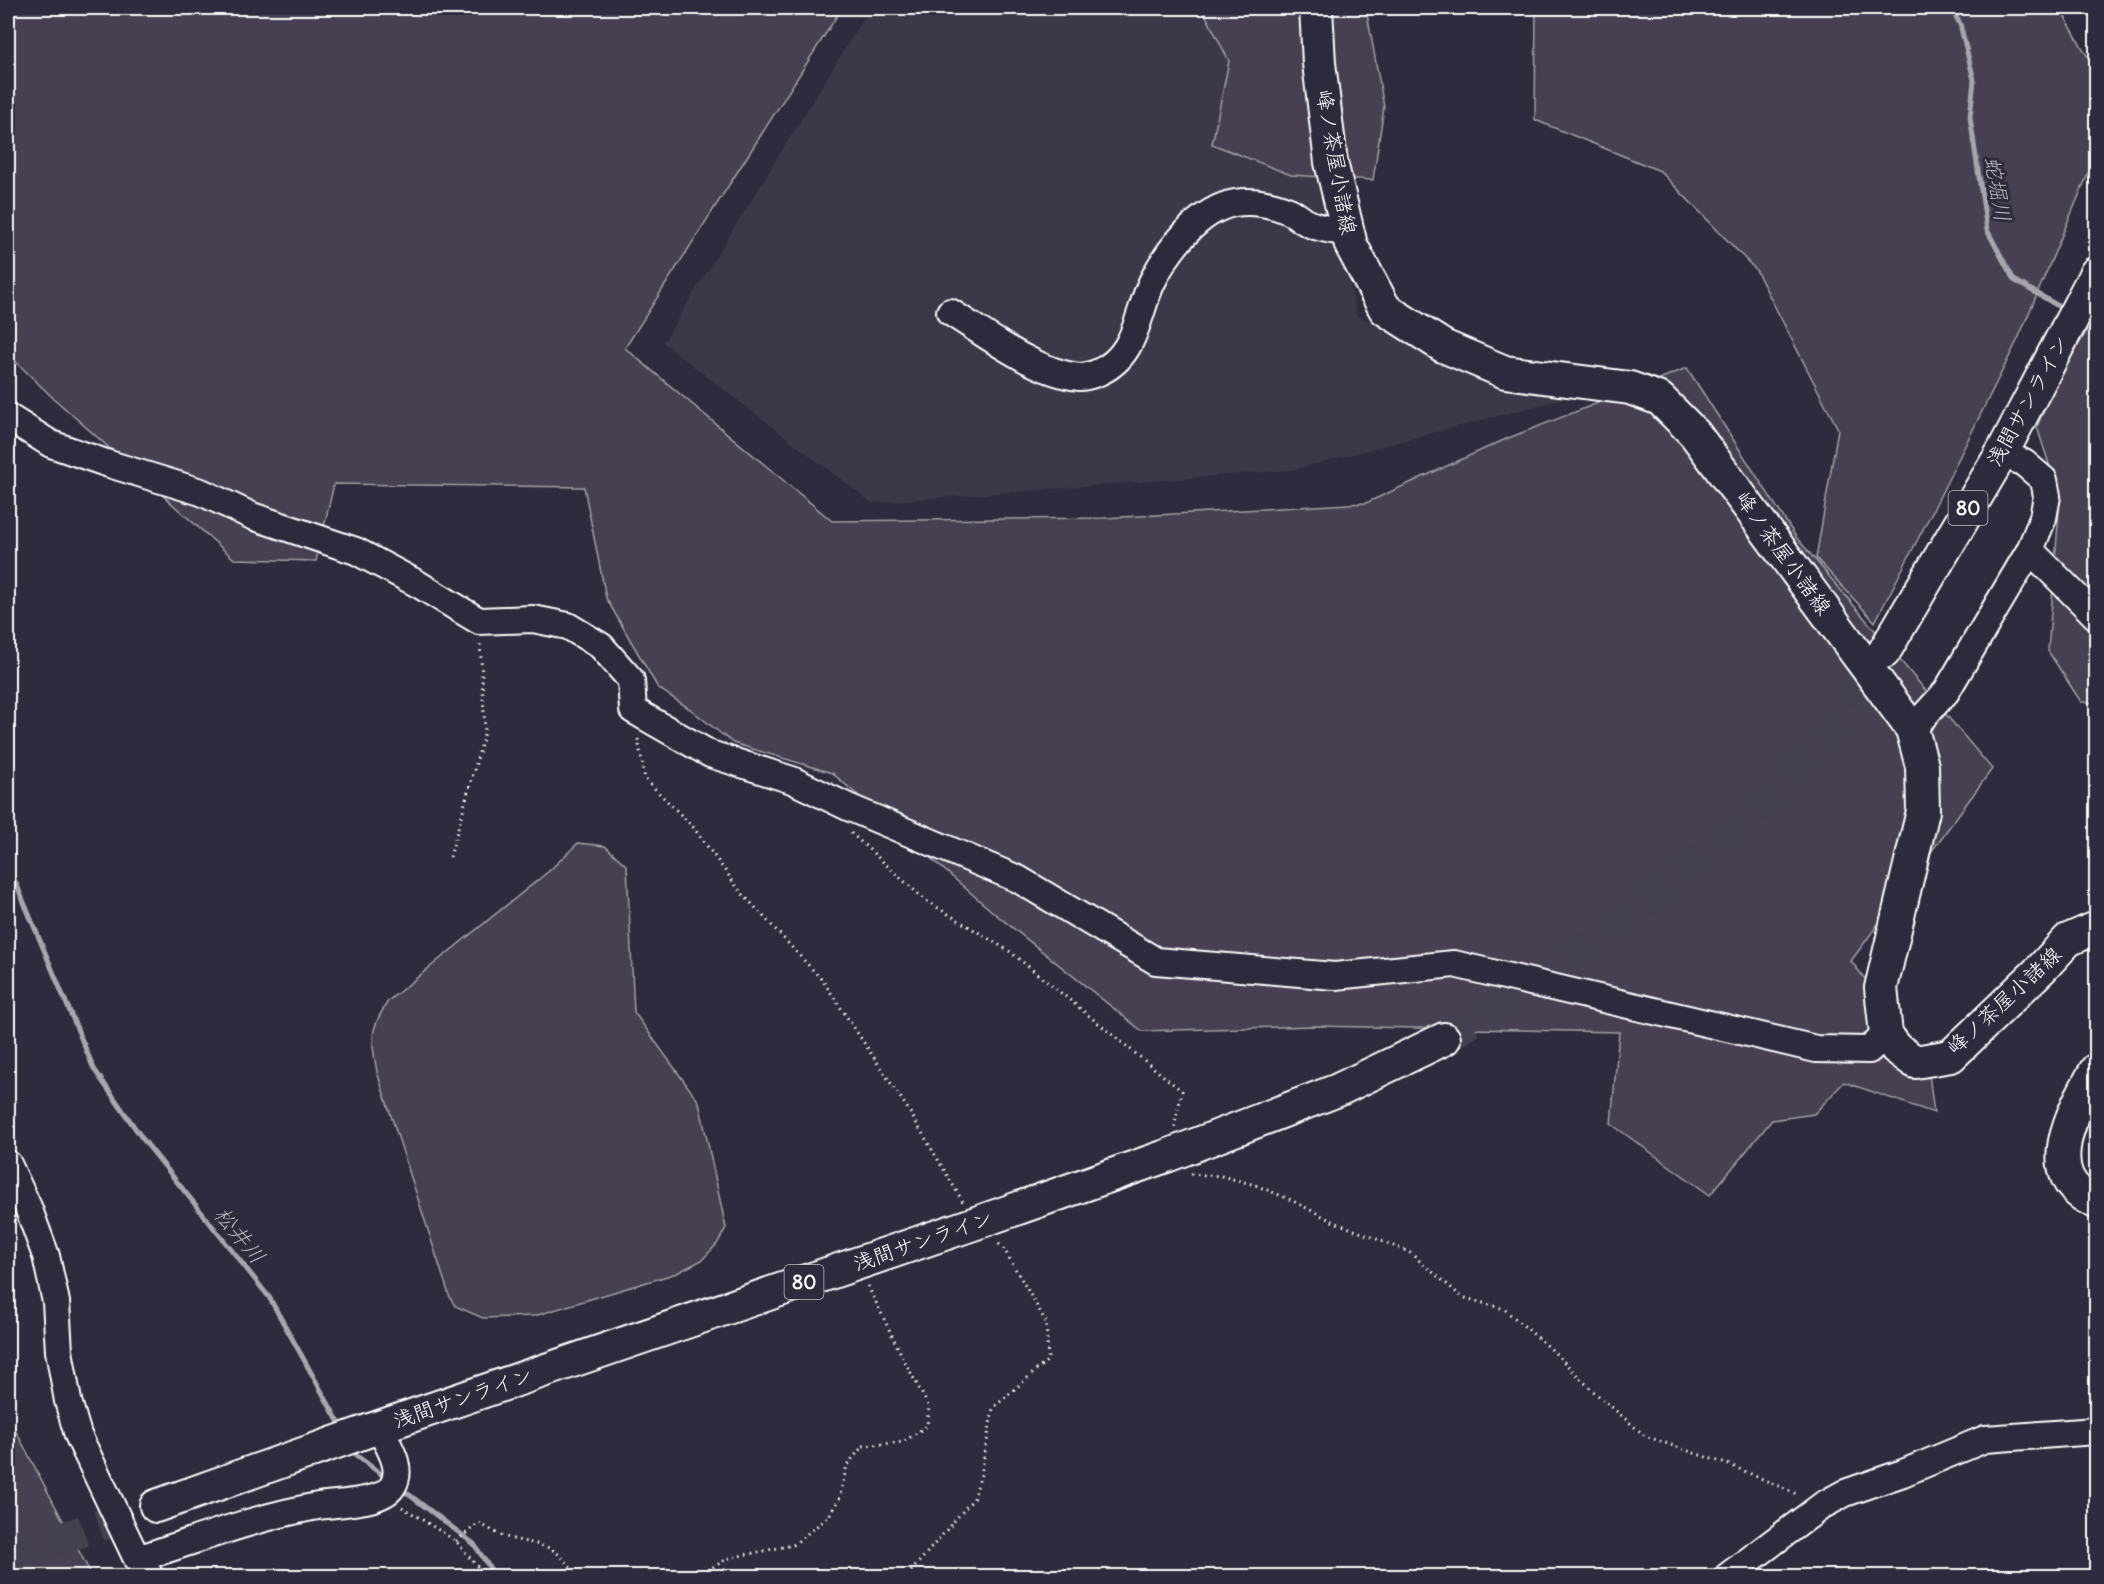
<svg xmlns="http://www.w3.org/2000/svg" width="2104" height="1584" font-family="Delius,'Klee One',sans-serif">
<rect width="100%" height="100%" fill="#2f2a3d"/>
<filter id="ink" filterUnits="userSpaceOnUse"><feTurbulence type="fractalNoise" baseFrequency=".0167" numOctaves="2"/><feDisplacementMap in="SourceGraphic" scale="12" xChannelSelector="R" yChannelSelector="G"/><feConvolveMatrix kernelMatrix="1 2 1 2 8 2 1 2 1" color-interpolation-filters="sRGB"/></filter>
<g filter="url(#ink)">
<path fill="#3c3749" d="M870 8H1293L1300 72 1357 316 1566 398 1292 470 872 503 663 343Z"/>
<path fill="#464152" stroke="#a2a0a8" stroke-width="1.5" d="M8 8H842L625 348 832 521 1104 518 1366 503 1506 439 1687 368 1796 537 1992 769 1851 961 1927 1059 1934 1113 1844 1082 1814 1114 1772 1120 1710 1195 1611 1124 1619 1032 1314 1026 1142 1031 994 913 832 773 733 743 690 709 658 688 606 598 584 487 334 484 316 561 234 559 51 396 8 354Z
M1202 8H1366L1384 107 1373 180 1291 175 1212 144 1229 61Z
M1536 8H2060L2096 72V155L2018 339 1933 510 1875 622 1816 558 1838 429 1756 270 1660 171 1535 120Z
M2096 316V703L2081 702 2048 651 2060 498 2037 427 2054 385Z
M578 843 605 846 627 866 634 1012 699 1102 726 1228 717 1244 702 1260 677 1273 534 1316 483 1318 455 1306 449 1295 377 1072C371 1038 369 1031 388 1001L549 871Z
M8 1416 92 1576H8Z"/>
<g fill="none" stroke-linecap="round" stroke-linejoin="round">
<path stroke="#a7a6ad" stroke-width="5" d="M1951 8 1960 24 1974 80 1970 117 1987 230 2014 280 2065 310
M2083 321 2088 324H2096
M8 877 15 881 94 1069 142 1138 269 1297 343 1430
M352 1446 357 1456 389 1480
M399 1487 474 1544 495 1576"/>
<path stroke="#443f50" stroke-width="32" stroke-dasharray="32 16" stroke-linecap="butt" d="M1444 1039 1562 964 1655 895 1752 815 1845 716 1884 652
M8 1557 156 1506"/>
<defs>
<path id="minor" d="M950 312C987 335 1036 373 1080 377 1086 377 1091 375 1097 373 1137 356 1136 316 1152 282 1167 251 1199 209 1235 203 1252 200 1273 204 1289 211 1296 214 1301 220 1308 223 1319 229 1335 230 1348 233
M8 417 51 444 109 464 201 492 252 516 356 551 418 584 479 621 533 619 568 626 601 646 631 680 633 710 710 754 792 780 848 807 1018 879 1156 961 1335 976 1454 964 1816 1049 1869 1050 1886 1034
M2030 550 2096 616
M1912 729 1946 692 2030 550 2043 518 2047 496 2044 480 2024 463 2002 453
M8 1164 28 1207 46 1256 56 1302 59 1351 68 1401 78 1435 137 1559 150 1576
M137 1559C197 1540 256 1517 318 1506 337 1503 381 1503 392 1487 405 1468 387 1444 379 1427
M1728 1576 1823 1505 1845 1493 1903 1473 1985 1439 2096 1431"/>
<path id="major" d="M1316 8 1319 63 1331 162 1351 245 1385 309 1443 346 1505 372 1630 388 1660 399 1695 434 1912 729 1922 766 1923 811 1881 988 1886 1034 1896 1048 1915 1062 1951 1056 2042 968 2068 940 2096 928
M1884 652 2002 453 2096 273
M2096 1070C2074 1109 2035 1178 2096 1202
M156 1506 379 1427 976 1223 1169 1155 1338 1090 1444 1039"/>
</defs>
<use href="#minor" stroke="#fff" stroke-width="30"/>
<use href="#major" stroke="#fff" stroke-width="36"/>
<path stroke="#fff" stroke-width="3" stroke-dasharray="1.5 4.5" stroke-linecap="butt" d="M638 739 645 779 693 827 740 891 823 981 908 1109 963 1202
M851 833 925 900 1009 951 1182 1091 1174 1128
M450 857 485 731 480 641
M1191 1174 1221 1176 1255 1185 1289 1199 1332 1221 1409 1252 1462 1297 1504 1309 1551 1349 1592 1390 1645 1436 1735 1467 1799 1495
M402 1507 456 1541 485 1576
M456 1541 479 1523C488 1528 499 1535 509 1538 545 1547 555 1542 576 1576
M697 1576 729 1558 793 1545 828 1517 839 1500 847 1465 863 1446 903 1442 927 1426 929 1407 902 1356 867 1284
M907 1576 974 1498 981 1474 993 1408 1048 1360 1046 1322 1004 1249 996 1241"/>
<use href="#minor" stroke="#2f2a3d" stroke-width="26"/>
<use href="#major" stroke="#2f2a3d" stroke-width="32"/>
</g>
</g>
<g text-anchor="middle" stroke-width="6" stroke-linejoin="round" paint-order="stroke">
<g fill="#2f2a3d" stroke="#c1bfc5" stroke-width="1.5">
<rect x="1948.5" y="491" width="39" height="34" rx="4.5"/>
<rect x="784.5" y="1265" width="39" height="34" rx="4.5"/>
</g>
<g font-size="20" font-weight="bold" fill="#fff">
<text x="1968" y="515">80</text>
<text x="804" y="1289">80</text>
</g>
<g font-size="21" fill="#fff" stroke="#2f2a3d">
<text transform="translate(1336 162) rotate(80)" y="7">峰ノ茶屋小諸線</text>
<text transform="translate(2028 401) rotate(-61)" y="7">浅間サンライン</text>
<text transform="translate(1783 553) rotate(54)" y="7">峰ノ茶屋小諸線</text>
<text transform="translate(2004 1001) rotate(-43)" y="7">峰ノ茶屋小諸線</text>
<text transform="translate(923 1241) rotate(-19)" y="7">浅間サンライン</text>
<text transform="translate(463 1398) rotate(-19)" y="7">浅間サンライン</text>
</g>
<g font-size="22" font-style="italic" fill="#b6b4bb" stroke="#2f2a3d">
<text transform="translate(1998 189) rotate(80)" y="8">蛇堀川</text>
<text transform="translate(240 1235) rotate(51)" y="8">松井川</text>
</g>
</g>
<rect width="2104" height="1584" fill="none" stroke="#2f2a3d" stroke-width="30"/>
<rect x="15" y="15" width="2074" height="1554" fill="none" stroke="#fff" stroke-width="2" filter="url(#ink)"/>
</svg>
